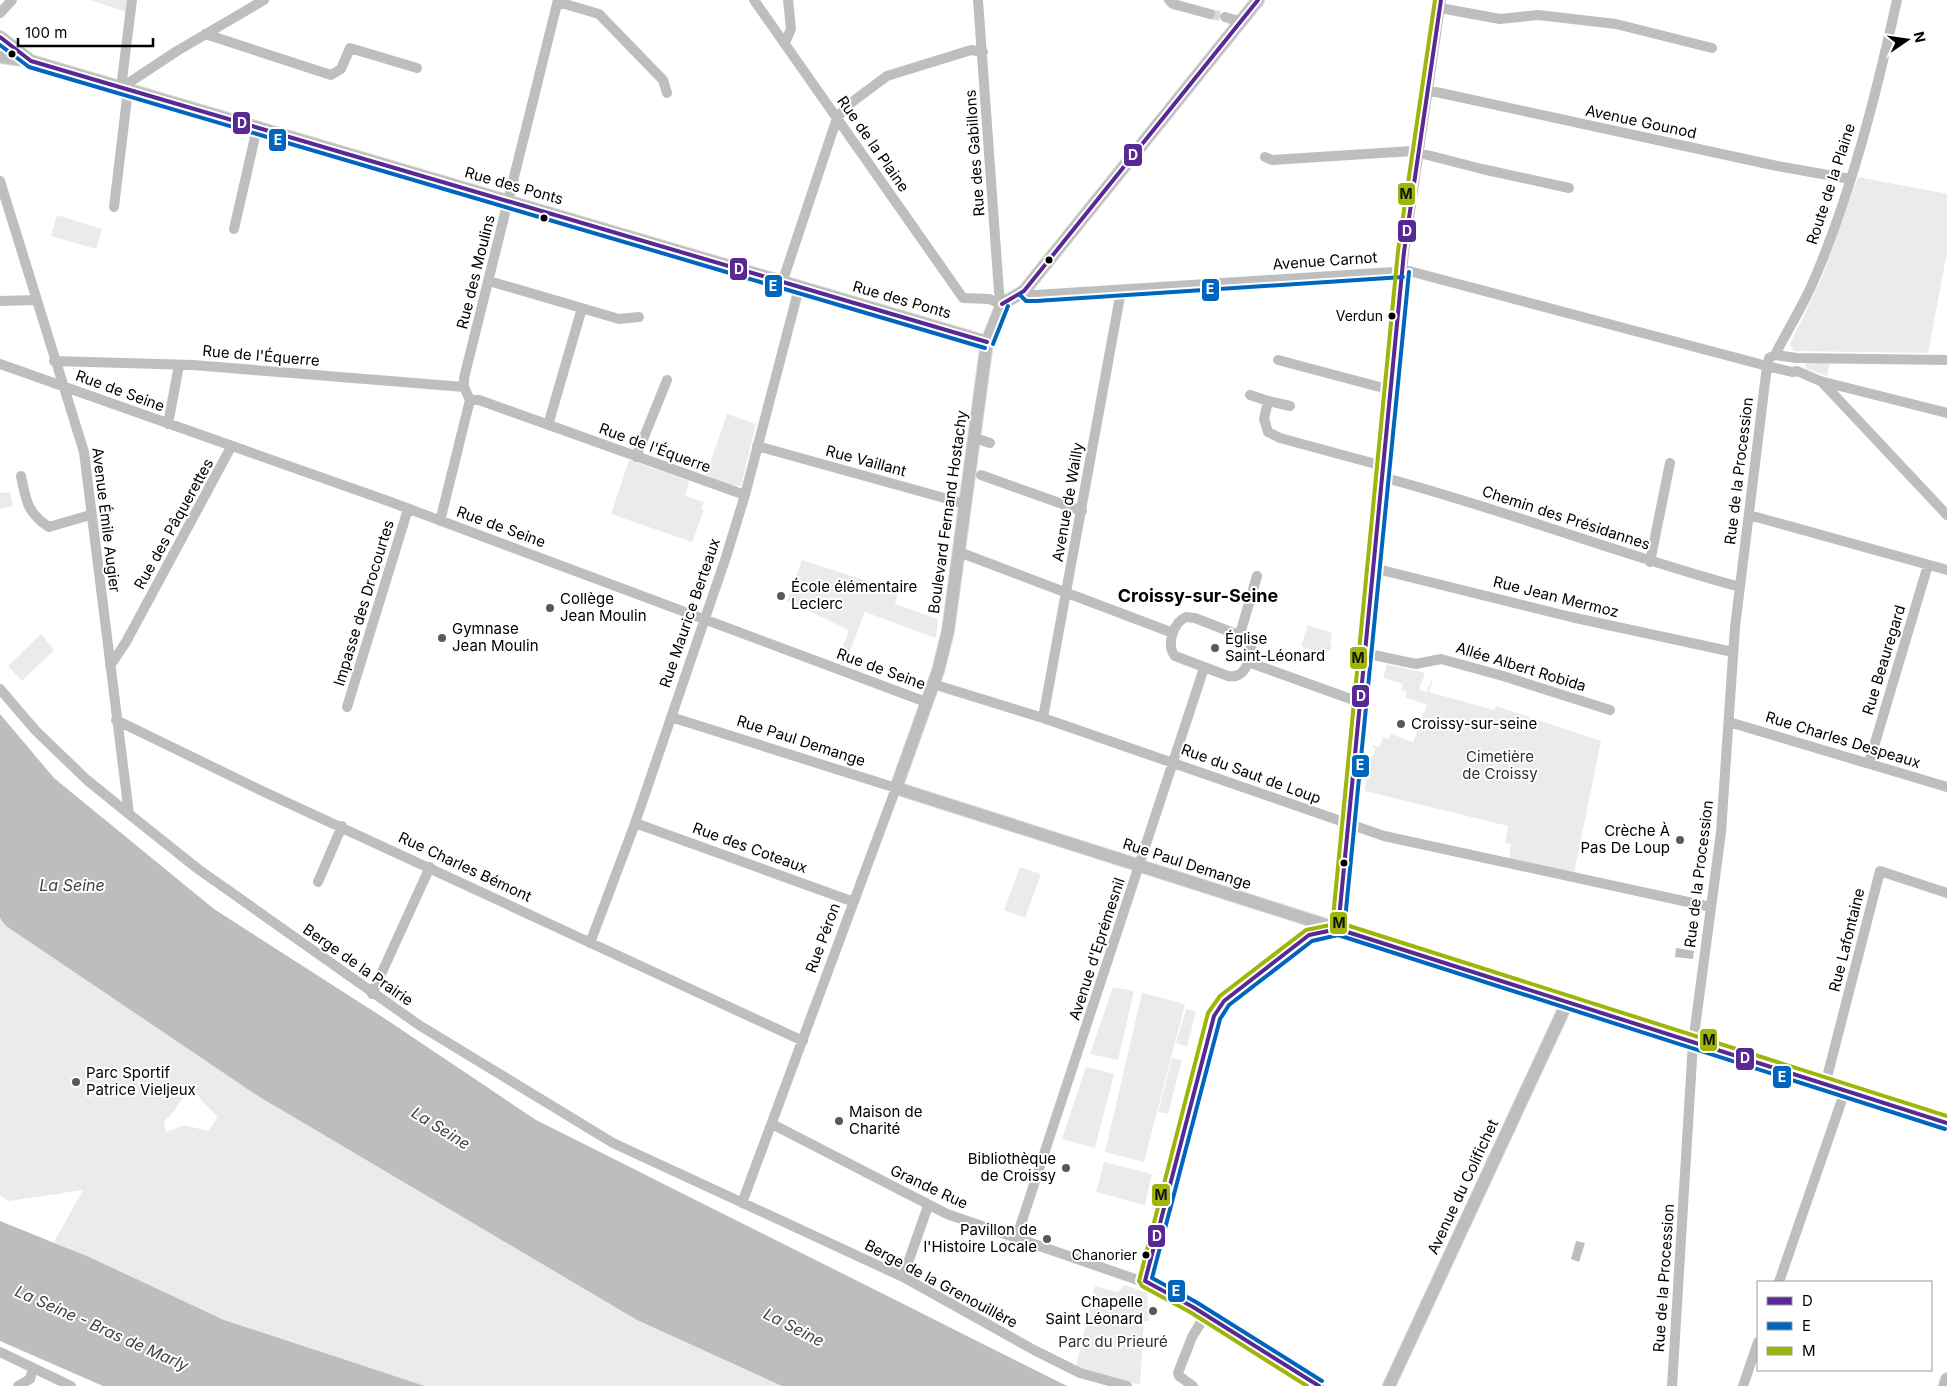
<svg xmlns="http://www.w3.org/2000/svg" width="1947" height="1386" font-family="Inter,sans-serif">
<rect width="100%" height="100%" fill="#fff"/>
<path fill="#ebebeb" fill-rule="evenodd" d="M90 0H127L126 12Z
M1858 177 1947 194V252L1928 353 1794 351 1790 344 1821 280Z
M57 215 102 229 96 249 51 236Z
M1806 361 1830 362 1827 376 1807 369 1805 367Z
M727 414 756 424 741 486 731 485 706 475Z
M629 460 689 481 685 496 704 502 701 509 704 510 692 542 611 514Z
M10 492 13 506 0 509V493Z
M802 560 898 591 895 604 938 619 936 638 865 612 848 656 840 654 849 630 787 601Z
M1308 625 1332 633 1330 643 1332 644 1330 651H1327L1326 654 1301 646Z
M41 634 54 650 22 681 8 666Z
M1387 664 1425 673 1419 689 1426 692 1434 676 1429 692 1494 710 1496 706 1601 741 1574 873 1509 859 1511 844 1505 843 1508 826 1365 791 1368 759 1374 754 1375 749 1372 745 1379 747 1383 737 1389 739 1391 734 1413 742 1427 705 1405 697 1407 692 1401 690 1403 684 1383 678Z
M1020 867 1041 874 1025 918 1004 910Z
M0 918 6 926 258 1096 637 1320 782 1386H425L224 1320 54 1242 83 1190 9 1201 0 1196ZM194 1089 201 1100 218 1117 208 1131 184 1125 166 1132 164 1121C179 1111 178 1097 194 1089Z
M1113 987 1134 991 1118 1060 1090 1054Z
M1142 993 1185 1004 1144 1162 1105 1152Z
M1186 1009 1196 1012 1187 1047 1176 1043Z
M1172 1058 1182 1060 1168 1114 1158 1112Z
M1086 1067 1114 1074 1095 1148 1062 1139Z
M1104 1162 1152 1174 1145 1205 1096 1192Z
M1125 1285 1147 1293 1149 1321H1144L1140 1385 1076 1367 1095 1286 1117 1292Z"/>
<path fill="#bdbdbd" d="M0 714 54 778 214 909 384 1018 536 1120 1067 1386H782L637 1320 258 1096 6 926 0 918Z
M1676 948 1694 951 1693 959 1675 957Z
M0 1221 89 1257 224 1320 425 1386H103L0 1341Z
M1576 1241 1585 1243 1579 1262 1571 1259Z"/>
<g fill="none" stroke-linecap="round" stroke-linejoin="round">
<path stroke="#d9d9d9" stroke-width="10" stroke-dasharray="10 5" stroke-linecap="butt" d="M1210 14 1225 17"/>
<defs>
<path id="major" d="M1258 0 1024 291 1002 304 987 342 948 631 938 671 896 788 1947 1123
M0 37 31 61
M0 57 31 61 987 342
M1389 1386 1567 1003
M1945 1386 1947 1379"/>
</defs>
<use href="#major" stroke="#dbdbdb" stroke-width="14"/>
<path stroke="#bebebe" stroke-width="10" d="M754 0 963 298 989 299 1002 304
M978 0 999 292 1002 304
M1169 0 1173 4 1210 14
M558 2 599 14 663 80 667 93
M1440 8 1500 19 1538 15 1616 24 1712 48
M0 13 12 0
M1225 17 1241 22
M205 34 331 75 341 69 350 48 417 68
M785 43 791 29 788 0
M121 88 177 51 264 0
M121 88 132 0
M1427 90 1777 166 1850 179
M1265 157 1272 160 1412 151 1482 169 1569 188
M0 181 84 452 129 814
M114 207 128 90
M234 229 257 128
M489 281 619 319 639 317
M782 283 837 118 848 105 887 76 971 50 983 52
M1024 291 1028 295H1036L1409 271 1767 366 1792 372 1797 371 1820 381 1947 413
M0 301 35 300
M1775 355 1797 358 1947 360
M1278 360 1391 390
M54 361 193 365 464 387
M0 364 388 501 926 702
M1821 381 1947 515
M1250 395 1268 401 1264 419 1268 432 1280 438 1383 466
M470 400H479L745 495
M1268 401 1290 406
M168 424 179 365
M548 425 582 308
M975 438 990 443
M757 446 966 504
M636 457 667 380
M981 475 1082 511
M21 476C26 500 27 513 49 527L90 515
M1382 477C1503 509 1619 554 1740 587
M1749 515 1947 570
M440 521 470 400 464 387V378L558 0
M959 552 1173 633
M1650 562 1670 463
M1373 568 1571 617 1733 652
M1186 617 1195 618 1249 639 1252 651C1248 664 1244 679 1228 676L1175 656C1166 645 1173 623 1186 617Z
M1240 634 1257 576
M1364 653 1416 664 1441 659 1503 676 1610 710
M1248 662 1359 702
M110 666 126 642 231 447
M933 684 1043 718 1384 836 1711 907
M0 689 36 731 87 780 129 814 198 869 419 1025 613 1143 903 1277 1034 1350 1080 1373 1127 1386
M347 707 408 509
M671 717 896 788 742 1203
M1043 718 1121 291
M116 720 260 790 803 1041
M1729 722 1947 787
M1869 763 1928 565
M635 823 854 902
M318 882 342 826
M590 943 633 829 726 557 745 495 799 288
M372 994 430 867
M1825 1085 1880 871 1947 893
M772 1124 947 1214 1161 1288 1319 1386
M1016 1239 1204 668
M903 1277 928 1206
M1145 1281 1214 1016 1224 1001 1309 935 1338 929 1404 252 1441 0
M1779 1282 1845 1091
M0 1352 71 1386
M18 1386 30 1379 33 1368
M1193 1386 1179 1376 1178 1373 1192 1337 1205 1316
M1672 1386 1693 1043 1721 832 1735 627 1767 366 1769 358 1775 355C1788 329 1803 306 1814 280 1852 191 1876 95 1897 0
M1743 1386 1758 1342"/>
<use href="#major" stroke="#bebebe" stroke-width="12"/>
<defs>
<path id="bus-1" d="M0 37 31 61 987 342
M1002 304 1024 291 1258 0
M1338 929 1404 252 1441 0
M1319 1386 1193 1307 1145 1281 1214 1016 1224 1001 1309 935 1338 929 1947 1123"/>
<path id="bus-2" d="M0 45 29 67 985 348
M1020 295 1026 301H1036L1403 277
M993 344 1008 306
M1344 930 1409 272
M1322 1381 1196 1302 1152 1278 1220 1019 1229 1005 1312 941 1338 935 1945 1129"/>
<path id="bus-3" d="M1332 928 1398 251 1435 0
M1307 1386 1190 1312 1142 1286 1139 1281 1208 1013 1220 996 1306 930 1340 923 1947 1116"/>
</defs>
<use href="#bus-1" stroke="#fff" stroke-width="8"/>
<use href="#bus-2" stroke="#fff" stroke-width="8"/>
<use href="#bus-3" stroke="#fff" stroke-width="8"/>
<use href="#bus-1" stroke="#582895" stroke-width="4"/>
<use href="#bus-2" stroke="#0065bd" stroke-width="4"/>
<use href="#bus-3" stroke="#9eb60a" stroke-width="4"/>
</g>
<g fill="#000" stroke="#fff" stroke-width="2">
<circle cx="12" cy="54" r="4.5"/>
<circle cx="544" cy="218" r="4.5"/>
<circle cx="1049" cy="260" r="4.5"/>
<circle cx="1392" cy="316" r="4.5"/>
<circle cx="1344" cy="863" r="4.5"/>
<circle cx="1146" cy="1255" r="4.5"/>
</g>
<g fill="#595959" stroke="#fff" stroke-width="2">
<circle cx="781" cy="596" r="5"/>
<circle cx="550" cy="608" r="5"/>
<circle cx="442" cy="638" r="5"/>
<circle cx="1215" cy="648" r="5"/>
<circle cx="1401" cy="724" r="5"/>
<circle cx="1680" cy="840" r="5"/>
<circle cx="76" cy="1082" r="5"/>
<circle cx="839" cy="1121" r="5"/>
<circle cx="1066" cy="1168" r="5"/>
<circle cx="1047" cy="1239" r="5"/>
<circle cx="1153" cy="1311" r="5"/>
</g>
<g text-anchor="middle" stroke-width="4" stroke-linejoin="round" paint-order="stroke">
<g font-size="14" fill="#000" stroke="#fff" text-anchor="end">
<text x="1383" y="321">Verdun</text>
<text x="1137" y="1260">Chanorier</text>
</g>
<g font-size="15" fill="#000" stroke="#fff">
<text transform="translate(1641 122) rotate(12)" y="5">Avenue Gounod</text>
<text transform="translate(873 144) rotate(55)" y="5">Rue de la Plaine</text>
<text transform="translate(975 153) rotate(-94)" y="5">Rue des Gabillons</text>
<text transform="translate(1831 184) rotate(-72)" y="5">Route de la Plaine</text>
<text transform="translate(514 186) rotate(16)" y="5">Rue des Ponts</text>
<text transform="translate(1325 261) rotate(-4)" y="5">Avenue Carnot</text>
<text transform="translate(476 272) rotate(-76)" y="5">Rue des Moulins</text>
<text transform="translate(902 300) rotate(16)" y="5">Rue des Ponts</text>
<text transform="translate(261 356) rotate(5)" y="5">Rue de l'Équerre</text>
<text transform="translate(120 391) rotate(20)" y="5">Rue de Seine</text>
<text transform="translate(655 448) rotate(20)" y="5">Rue de l'Équerre</text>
<text transform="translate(866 461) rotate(15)" y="5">Rue Vaillant</text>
<text transform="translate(1739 471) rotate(-83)" y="5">Rue de la Procession</text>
<text transform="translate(1068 502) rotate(-80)" y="5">Avenue de Wailly</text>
<text transform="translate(948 512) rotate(-82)" y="5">Boulevard Fernand Hostachy</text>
<text transform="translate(1566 518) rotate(18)" y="5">Chemin des Présidannes</text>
<text transform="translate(106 520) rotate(83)" y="5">Avenue Émile Augier</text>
<text transform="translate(174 524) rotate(-61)" y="5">Rue des Pâquerettes</text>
<text transform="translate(501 527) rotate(20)" y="5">Rue de Seine</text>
<text transform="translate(1556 597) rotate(14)" y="5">Rue Jean Mermoz</text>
<text transform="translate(364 603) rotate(-73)" y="5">Impasse des Drocourtes</text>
<text transform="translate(690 613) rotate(-71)" y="5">Rue Maurice Berteaux</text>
<text transform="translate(1884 660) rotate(-73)" y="5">Rue Beauregard</text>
<text transform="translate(1521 667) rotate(17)" y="5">Allée Albert Robida</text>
<text transform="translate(881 669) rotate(20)" y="5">Rue de Seine</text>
<text transform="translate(1843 740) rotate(17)" y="5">Rue Charles Despeaux</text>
<text transform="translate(801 741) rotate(18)" y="5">Rue Paul Demange</text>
<text transform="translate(1251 774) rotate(20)" y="5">Rue du Saut de Loup</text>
<text transform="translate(750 848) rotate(20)" y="5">Rue des Coteaux</text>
<text transform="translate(1187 864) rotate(18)" y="5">Rue Paul Demange</text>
<text transform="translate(465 867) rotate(25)" y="5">Rue Charles Bémont</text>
<text transform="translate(1699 874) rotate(-83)" y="5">Rue de la Procession</text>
<text transform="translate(823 938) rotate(-70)" y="5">Rue Péron</text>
<text transform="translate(1847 940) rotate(-76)" y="5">Rue Lafontaine</text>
<text transform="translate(1097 949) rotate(-72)" y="5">Avenue d'Eprémesnil</text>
<text transform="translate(358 965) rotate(35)" y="5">Berge de la Prairie</text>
<text transform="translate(929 1187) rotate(25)" y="5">Grande Rue</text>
<text transform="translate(1463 1187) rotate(-65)" y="5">Avenue du Colifichet</text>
<text transform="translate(1664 1278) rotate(-86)" y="5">Rue de la Procession</text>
<text transform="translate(941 1284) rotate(28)" y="5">Berge de la Grenouillère</text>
</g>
<g font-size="15" fill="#000" stroke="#fff" text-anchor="start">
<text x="791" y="592">École élémentaire<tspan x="791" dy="17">Leclerc</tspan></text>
<text x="560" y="604">Collège<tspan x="560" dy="17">Jean Moulin</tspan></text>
<text x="452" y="634">Gymnase<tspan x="452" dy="17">Jean Moulin</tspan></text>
<text x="1225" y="644">Église<tspan x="1225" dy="17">Saint-Léonard</tspan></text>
<text x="1411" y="729">Croissy-sur-seine</text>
<text x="1670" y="836" text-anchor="end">Crèche À<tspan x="1670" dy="17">Pas De Loup</tspan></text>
<text x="86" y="1078">Parc Sportif<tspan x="86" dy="17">Patrice Vieljeux</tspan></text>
<text x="849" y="1117">Maison de<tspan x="849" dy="17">Charité</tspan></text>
<text x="1056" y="1164" text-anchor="end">Bibliothèque<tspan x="1056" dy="17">de Croissy</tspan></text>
<text x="1037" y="1235" text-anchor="end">Pavillon de<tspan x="1037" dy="17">l'Histoire Locale</tspan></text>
<text x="1143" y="1307" text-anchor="end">Chapelle<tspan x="1143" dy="17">Saint Léonard</tspan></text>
</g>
<g font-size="15" fill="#313131" stroke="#fff">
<text x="1500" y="762">Cimetière<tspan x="1500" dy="17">de Croissy</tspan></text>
<text x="1113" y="1347">Parc du Prieuré</text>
</g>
<g font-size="16" font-style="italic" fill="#424242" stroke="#fff">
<text x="72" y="891">La Seine</text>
<text transform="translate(441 1128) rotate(32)" y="6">La Seine</text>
<text transform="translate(794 1327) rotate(27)" y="6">La Seine</text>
<text transform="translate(102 1328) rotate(24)" y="6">La Seine - Bras de Marly</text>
</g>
<g font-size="18" font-weight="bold" fill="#000" stroke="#fff">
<text x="1198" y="602">Croissy-sur-Seine</text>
</g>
</g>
<g stroke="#fff" stroke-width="2">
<rect x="232" y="111" width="19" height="24" rx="5" fill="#582895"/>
<rect x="268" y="128" width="19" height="24" rx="5" fill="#0065bd"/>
<rect x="1123" y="143" width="20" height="24" rx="5" fill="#582895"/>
<rect x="1397" y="182" width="19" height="24" rx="5" fill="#9eb60a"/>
<rect x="1397" y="219" width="20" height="24" rx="5" fill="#582895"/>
<rect x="729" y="257" width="19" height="24" rx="5" fill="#582895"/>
<rect x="764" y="274" width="19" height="24" rx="5" fill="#0065bd"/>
<rect x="1201" y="278" width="19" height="24" rx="5" fill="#0065bd"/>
<rect x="1349" y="646" width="19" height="24" rx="5" fill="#9eb60a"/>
<rect x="1351" y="684" width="19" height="24" rx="5" fill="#582895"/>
<rect x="1351" y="754" width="19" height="24" rx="5" fill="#0065bd"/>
<rect x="1329" y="911" width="19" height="24" rx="5" fill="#9eb60a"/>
<rect x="1699" y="1028" width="19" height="24" rx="5" fill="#9eb60a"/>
<rect x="1735" y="1047" width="20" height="24" rx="5" fill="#582895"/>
<rect x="1772" y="1065" width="20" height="24" rx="5" fill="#0065bd"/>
<rect x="1151" y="1183" width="20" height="24" rx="5" fill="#9eb60a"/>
<rect x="1147" y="1224" width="19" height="24" rx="5" fill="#582895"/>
<rect x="1167" y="1279" width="19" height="24" rx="5" fill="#0065bd"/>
</g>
<g font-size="14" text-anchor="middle" font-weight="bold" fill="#fff">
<text x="242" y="128">D</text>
<text x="278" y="145">E</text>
<text x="1133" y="160">D</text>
<text x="1407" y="236">D</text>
<text x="739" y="274">D</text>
<text x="773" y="291">E</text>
<text x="1210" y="294">E</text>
<text x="1361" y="701">D</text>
<text x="1360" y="770">E</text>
<text x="1745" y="1063">D</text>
<text x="1782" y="1082">E</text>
<text x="1157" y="1241">D</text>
<text x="1176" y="1296">E</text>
</g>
<g font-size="14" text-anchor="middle" font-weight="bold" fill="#111">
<text x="1406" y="199">M</text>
<text x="1358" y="663">M</text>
<text x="1339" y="928">M</text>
<text x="1709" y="1045">M</text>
<text x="1161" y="1200">M</text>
</g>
<rect x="1757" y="1281" width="175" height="90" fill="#ffffff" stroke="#999999"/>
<rect x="1767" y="1297" width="25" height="8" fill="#582895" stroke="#999999"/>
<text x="1802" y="1306" font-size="15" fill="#000000">D</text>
<rect x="1767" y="1322" width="25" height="8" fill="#0065bd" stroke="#999999"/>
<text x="1802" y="1331" font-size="15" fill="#000000">E</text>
<rect x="1767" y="1347" width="25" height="8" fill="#9eb60a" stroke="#999999"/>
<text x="1802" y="1356" font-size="15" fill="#000000">M</text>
<g transform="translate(1907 40) rotate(77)" stroke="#ffffff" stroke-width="4" paint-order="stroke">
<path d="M0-4L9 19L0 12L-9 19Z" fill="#000000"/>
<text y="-8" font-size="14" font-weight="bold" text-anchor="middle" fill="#000000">N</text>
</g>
<path d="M18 38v8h135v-8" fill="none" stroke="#000000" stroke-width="2.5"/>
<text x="25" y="38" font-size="15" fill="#000000" stroke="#ffffff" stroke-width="4" paint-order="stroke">100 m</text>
</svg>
